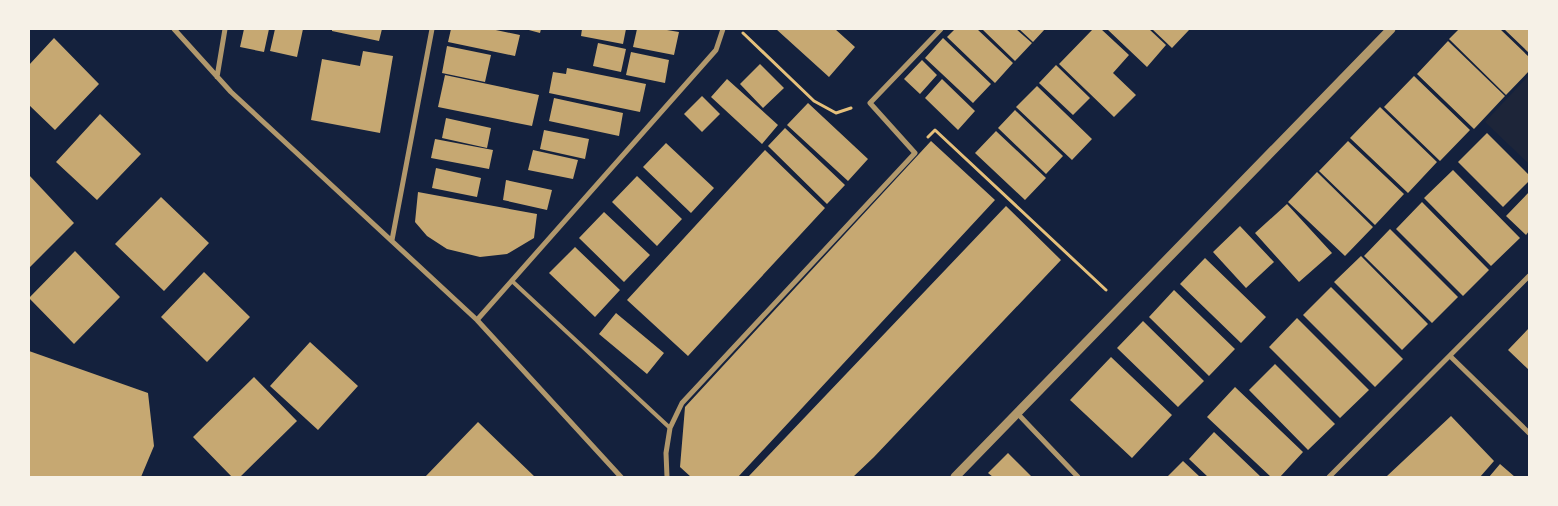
<svg xmlns="http://www.w3.org/2000/svg" width="1558" height="506" font-family="Ubuntu,sans-serif">
<rect width="100%" height="100%" fill="#14213d"/>
<path fill="#1d2539" d="M1529 75V164L1485 122Z"/>
<path fill="#c6a872" d="M244 29H269L264 52 240 47Z
M275 29H303L297 57 270 51Z
M332 29H382L379 41 332 31Z
M451 29H491L520 35 515 56 448 42Z
M525 29H541L540 33Z
M582 29H626L623 44 581 36Z
M637 29H661L679 32 674 55 633 47Z
M776 29H835L855 47 829 77Z
M955 29H977L1013 63 995 83 947 37Z
M982 29H1016L1032 43 1015 61Z
M1019 29H1045L1033 42Z
M1093 29H1101L1129 55 1113 73 1136 95 1114 117 1059 64Z
M1107 29H1149L1166 45 1147 67Z
M1152 29H1188L1189 30 1172 48Z
M1459 29H1500L1529 57V71L1506 95 1449 39Z
M1504 29H1529V53Z
M54 38 99 84 55 130 29 105V65Z
M943 38 991 84 973 103 925 58Z
M1448 41 1505 96 1474 129 1417 74Z
M598 43 626 49 621 72 593 66Z
M447 46 491 55 485 82 442 73Z
M363 51 393 56 380 133 311 120 322 59 360 66Z
M631 52 669 60 665 83 626 75Z
M922 60 937 75 920 94 904 79Z
M760 64 784 88 763 108 740 84Z
M1056 65 1090 98 1073 115 1039 83Z
M567 68 646 84 640 112 549 93 553 72 566 74Z
M445 75 539 95 532 126 438 107Z
M1414 76 1470 130 1440 161 1384 107Z
M727 79 778 125 762 144 711 97Z
M942 79 975 111 958 130 925 98Z
M1037 86 1092 139 1072 160 1016 107Z
M702 96 720 114 702 132 684 114Z
M554 98 623 113 619 136 549 121Z
M808 103 868 159 848 181 787 125Z
M1380 107 1437 162 1408 193 1350 138Z
M1015 110 1063 156 1046 174 998 128Z
M100 114 141 154 97 200 56 162Z
M446 118 491 128 487 148 442 138Z
M785 128 845 185 827 204 768 146Z
M544 130 589 139 585 159 540 149Z
M996 131 1046 178 1025 200 975 153Z
M1487 133 1529 175V181L1503 207 1458 162Z
M435 139 493 150 489 169 431 158Z
M931 141 995 200 738 477H691L680 467 685 407Z
M1348 141 1404 194 1375 225 1319 171Z
M666 143 714 188 691 213 643 167Z
M533 150 578 160 573 179 528 170Z
M765 150 825 208 688 356 627 300Z
M436 168 481 178 477 197 432 188Z
M1453 170 1520 238 1491 266 1424 198Z
M1317 172 1373 227 1345 256 1288 202Z
M29 175 74 223 29 268Z
M637 176 682 219 657 246 612 202Z
M506 180 552 190 547 210 503 200Z
M418 192 537 214 534 238 507 254 480 257 447 249 427 236 415 222Z
M1529 192V231L1526 235 1506 216Z
M161 197 209 243 164 291 115 244Z
M1422 202 1489 270 1463 296 1396 229Z
M1287 204 1332 253 1299 282 1255 233Z
M1006 206 1061 260 874 457 853 477H748Z
M604 212 650 255 624 282 579 238Z
M1240 226 1274 262 1246 288 1213 252Z
M1390 229 1458 297 1432 323 1364 256Z
M575 247 620 290 595 317 549 273Z
M75 251 120 297 74 344 29 298Z
M1361 256 1428 324 1402 350 1334 282Z
M1205 258 1266 317 1241 343 1180 284Z
M204 272 250 317 207 362 161 317Z
M1331 287 1403 359 1375 387 1303 315Z
M1174 290 1235 349 1209 376 1149 317Z
M616 313 664 353 647 374 599 334Z
M1297 318 1369 390 1340 418 1269 347Z
M1143 321 1204 381 1178 407 1117 348Z
M1529 328V370L1508 350Z
M310 342 358 386 318 430 270 386Z
M29 351 148 393 154 446 141 477H29Z
M1111 357 1172 415 1132 458 1070 400Z
M1275 364 1335 424 1308 450 1249 390Z
M254 377 297 421 240 477H232L193 437Z
M1235 387 1303 452 1280 477H1271L1207 417Z
M1451 416 1494 461 1480 477H1388L1387 476Z
M478 422 535 477H425Z
M1214 432 1261 477H1208L1189 459Z
M1008 453 1032 477H993L988 473Z
M1183 461 1200 477H1167Z
M1500 464 1515 477H1489Z"/>
<g fill="none" stroke-linecap="round" stroke-linejoin="round">
<path stroke="#e5c07b" stroke-width="3" d="M743 33 814 101 836 113 851 108
M928 137 935 130 1106 290"/>
<path stroke="#b1986c" stroke-width="4" d="M512 281 670 428"/>
<path stroke="#b1986c" stroke-width="5" d="M174 29 231 92 477 320 621 477
M217 77 225 29
M392 240 432 29
M477 320 716 50 723 29
M1450 356 1529 433
M1017 413 1078 477
M667 477 666 453 670 428 682 403 915 153 870 103 941 29
M1329 477 1529 276"/>
<path stroke="#b1986c" stroke-width="9" d="M955 477 1391 29"/>
</g>
<rect width="1558" height="506" fill="none" stroke="#f6f1e7" stroke-width="60"/>
</svg>
